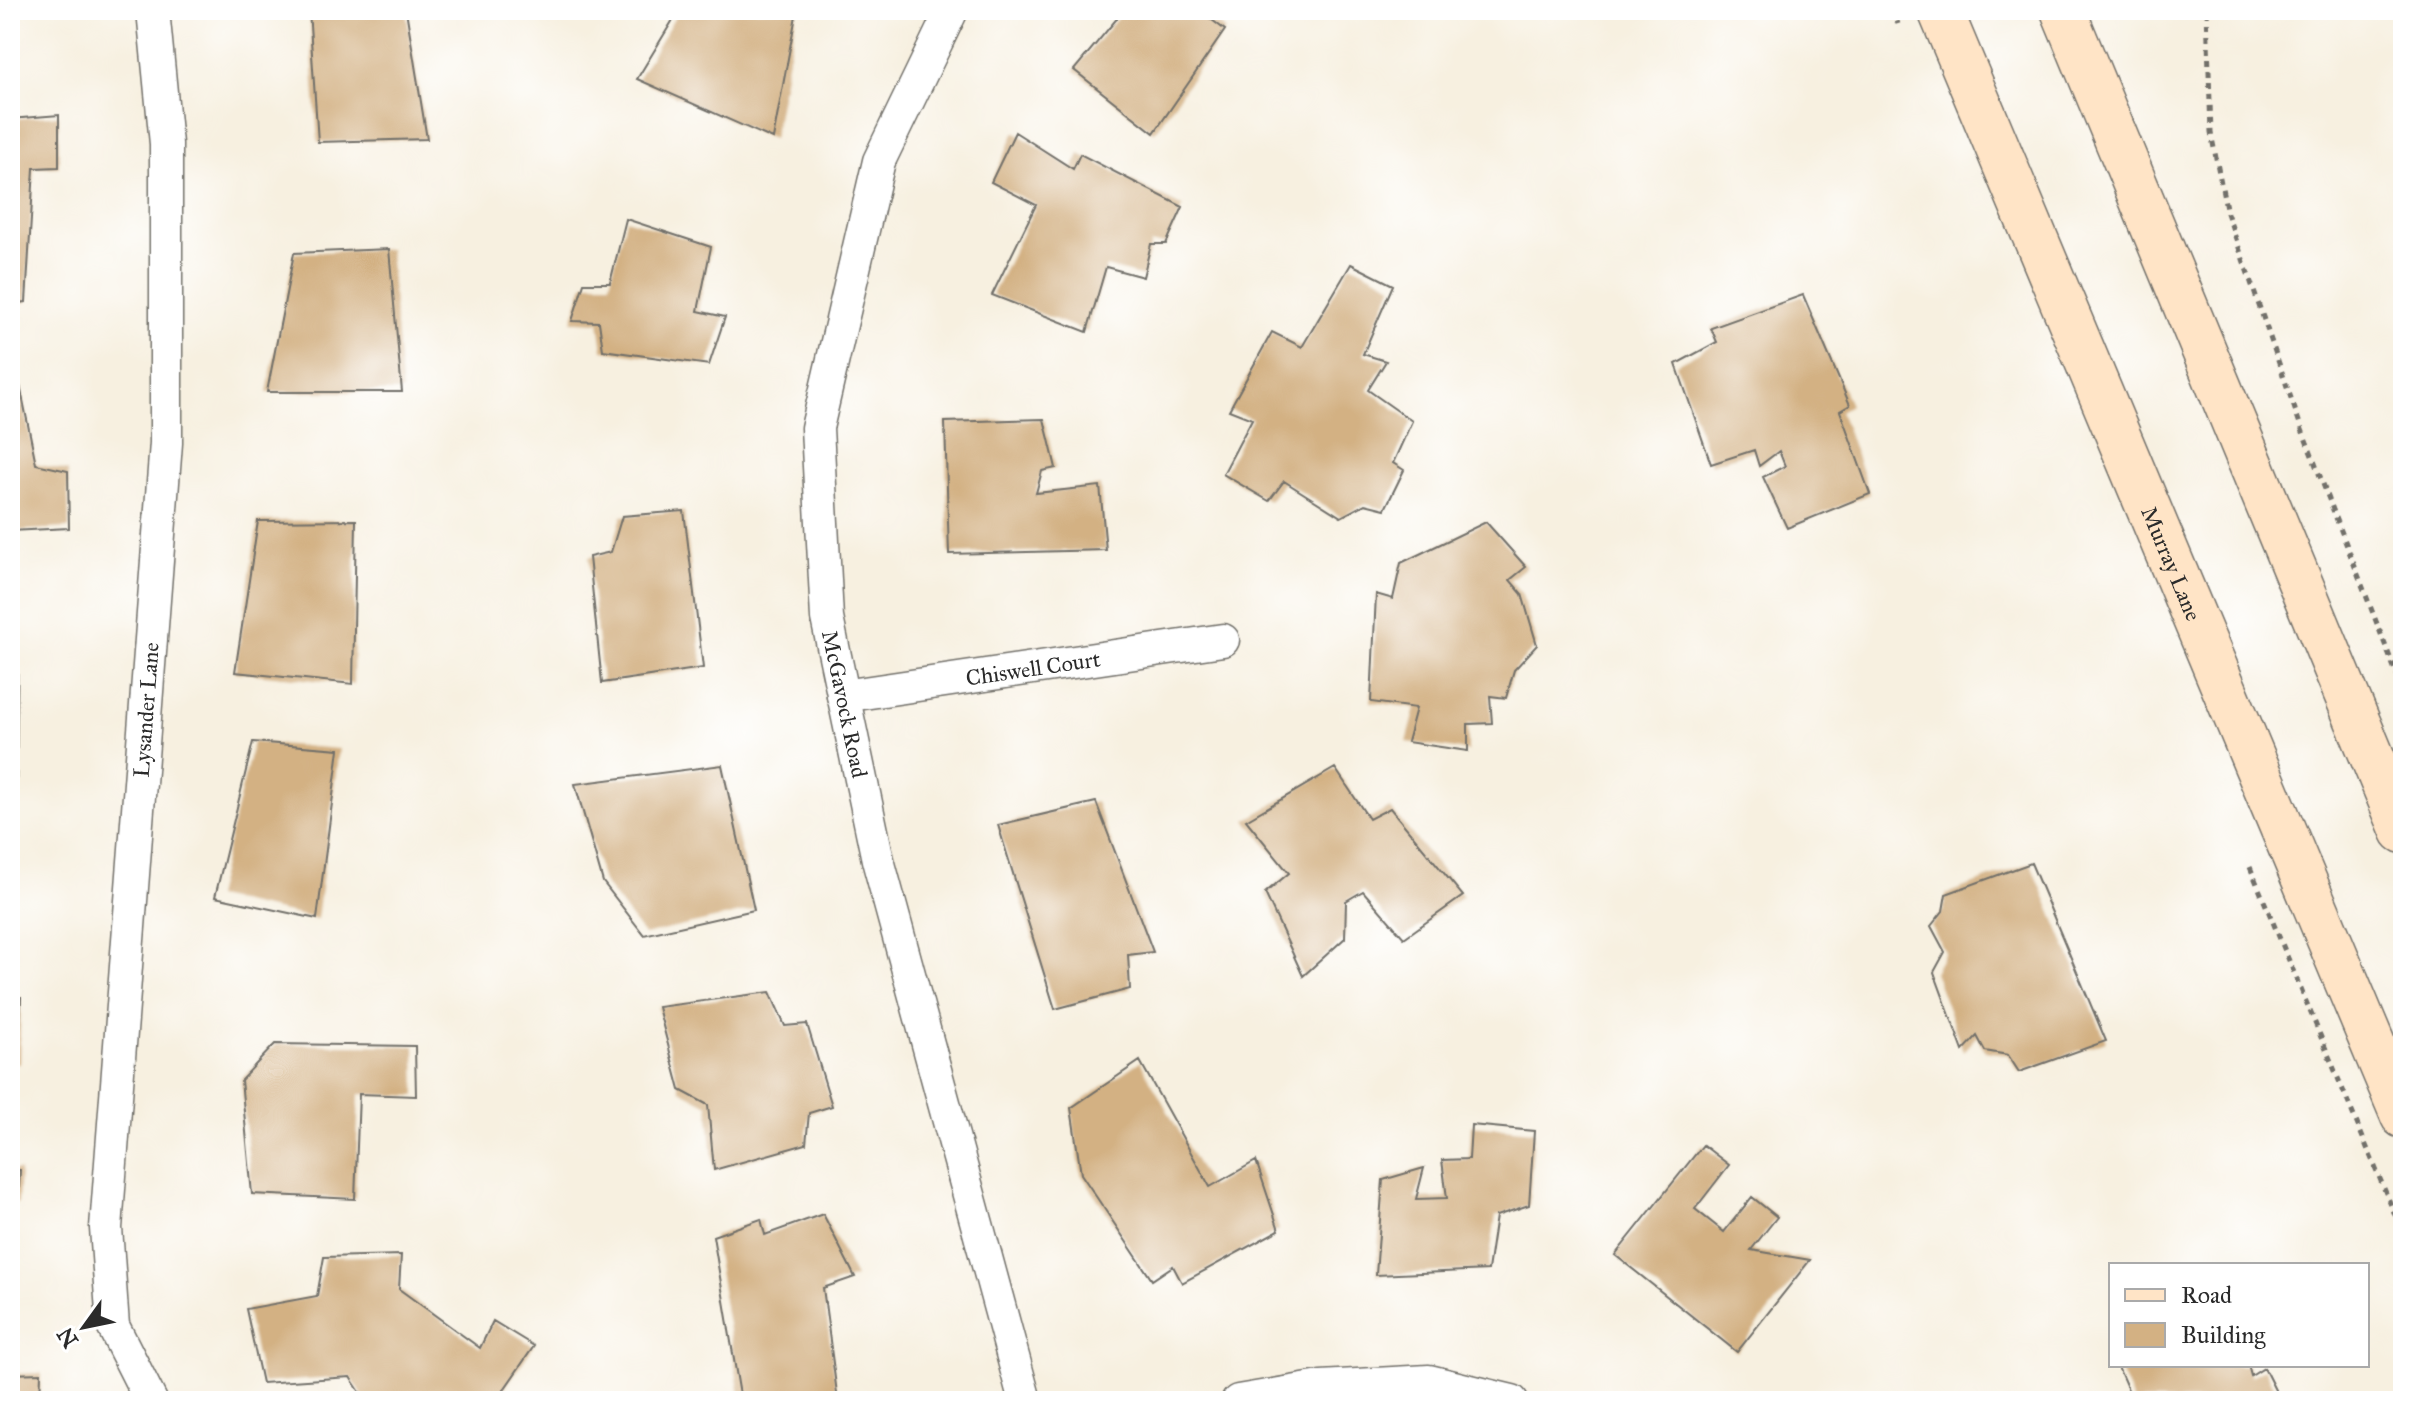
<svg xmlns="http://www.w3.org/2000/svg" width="2413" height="1411" font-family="'IM FELL Great Primer',serif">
<rect width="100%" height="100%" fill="#fff"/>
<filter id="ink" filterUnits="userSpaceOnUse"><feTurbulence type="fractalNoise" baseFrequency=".0125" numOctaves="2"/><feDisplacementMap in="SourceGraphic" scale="16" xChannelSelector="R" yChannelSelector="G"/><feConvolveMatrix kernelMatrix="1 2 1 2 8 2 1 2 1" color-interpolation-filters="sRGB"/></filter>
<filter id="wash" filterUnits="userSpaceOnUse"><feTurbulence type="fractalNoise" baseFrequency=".006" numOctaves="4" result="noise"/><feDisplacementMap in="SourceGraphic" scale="32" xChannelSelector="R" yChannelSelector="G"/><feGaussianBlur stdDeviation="1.8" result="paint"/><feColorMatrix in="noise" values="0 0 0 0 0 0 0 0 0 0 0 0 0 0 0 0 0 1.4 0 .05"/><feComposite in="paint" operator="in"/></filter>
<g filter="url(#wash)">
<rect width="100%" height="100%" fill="#f7f0e0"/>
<g id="blocks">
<path fill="#d3b183" d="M309 10H406L427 139 318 142Z
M679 10H797L773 139 637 79Z
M1124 10H1199L1225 30 1154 133 1074 70Z
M59 115V167L34 168 26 302 10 304V119Z
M1015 132 1073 169 1080 154 1183 207 1166 244H1151L1143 277 1106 267 1087 332 992 295 1036 205 991 182Z
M626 219 711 247 698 311 725 317 709 365 603 350 599 322 572 321 584 283H610Z
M389 249 402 392H267L294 253Z
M1351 264 1393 285 1363 354 1386 361 1368 390 1412 421 1393 463 1404 470 1385 509 1365 504 1341 517 1284 481 1269 501 1223 474 1252 419 1229 410 1272 332 1302 347Z
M1803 295 1850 405 1840 411 1870 494 1787 528 1763 477 1785 466 1779 451 1759 466 1754 450 1711 464 1676 364 1717 342 1711 328Z
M14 356 36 464 68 471 69 528 10 531V357Z
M1044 419 1056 468 1042 471 1036 493 1100 486 1106 550 949 554 945 422Z
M684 511 703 668 602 683 589 557 611 552 622 516Z
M356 520 353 684 235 672 258 521Z
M1486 522 1526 567 1510 580 1522 594 1537 645 1514 670 1506 698 1490 696 1492 723 1468 724V751L1407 742 1416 708 1371 702 1376 594 1393 599 1401 563Z
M10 622 18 623 16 813H10Z
M253 742 339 749 317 919 215 897Z
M722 765 754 910 644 935 603 882 575 784Z
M1335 768 1369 819 1390 808 1463 896 1404 938 1363 891 1346 901 1345 938 1303 976 1265 893 1289 873 1246 820Z
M1096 802 1153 952 1128 955 1130 989 1055 1009 998 825Z
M2031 863 2106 1041 2019 1072 2008 1055 1985 1051 1977 1036 1963 1051 1934 972 1945 952 1931 926 1943 911 1946 894Z
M770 992 785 1026 807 1024 832 1106 809 1113 806 1144 714 1170 708 1105 680 1090 658 1007Z
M10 997H21L19 1064H10Z
M275 1044 415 1046 416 1096 359 1094 355 1199 252 1194 241 1080Z
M1140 1061 1210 1187 1256 1161 1279 1230 1182 1283 1173 1266 1152 1280 1081 1174 1071 1108Z
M1471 1125 1534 1131 1529 1205 1496 1216 1488 1270 1376 1275 1383 1180 1424 1168 1416 1199 1447 1198 1442 1160 1469 1159Z
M1703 1145 1729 1165 1695 1209 1724 1232 1752 1197 1777 1217 1751 1250 1810 1260 1737 1352 1615 1255Z
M10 1170H20L18 1203 10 1206Z
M823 1214 855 1277 823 1288 838 1401H741L713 1236 761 1219 765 1235Z
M401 1255 399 1289 480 1348 493 1321 534 1346 496 1401H361L364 1398 350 1377 262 1383 246 1309 317 1296 324 1257Z
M2117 1365H2248L2251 1376 2264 1368 2277 1394 2266 1401H2133Z
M41 1373 40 1401H10V1374Z"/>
</g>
</g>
<g filter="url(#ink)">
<use href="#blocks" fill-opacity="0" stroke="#72706a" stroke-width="2"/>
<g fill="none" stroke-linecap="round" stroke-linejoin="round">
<defs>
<g id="minor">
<path id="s1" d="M952 10 879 161 817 428 827 618 878 860 1025 1401"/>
<path id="s2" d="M843 696 1223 640"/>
<path id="s3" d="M151 1401 113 1326 106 1228 166 443V144L153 10"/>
<path d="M1238 1401 1321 1387 1429 1381 1512 1401"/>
</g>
<g id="secondary">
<path id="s4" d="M1940 10 2403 1116"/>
<path d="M2063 10 2403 831"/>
</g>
</defs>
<use href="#minor" stroke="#72706a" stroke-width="35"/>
<use href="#secondary" stroke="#72706a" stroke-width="47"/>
<path stroke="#72706a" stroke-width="5" stroke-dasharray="6 6" stroke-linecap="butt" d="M1893 10 1898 24
M2207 10 2211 133 2227 213 2301 427 2403 691
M2250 867 2403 1234"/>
<use href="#minor" stroke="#fff" stroke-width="32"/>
<use href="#secondary" stroke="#ffe4c6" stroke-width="44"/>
</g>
</g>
<g text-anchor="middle" stroke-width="7" stroke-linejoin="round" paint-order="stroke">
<g font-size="22" fill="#2b2b2b" stroke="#fff">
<text dy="8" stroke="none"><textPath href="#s4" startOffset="600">Murray Lane</textPath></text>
<text dy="8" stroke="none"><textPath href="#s2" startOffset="192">Chiswell Court</textPath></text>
<text dy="8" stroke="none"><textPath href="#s1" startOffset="720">McGavock Road</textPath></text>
<text dy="8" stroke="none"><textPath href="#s3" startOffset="702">Lysander Lane</textPath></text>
</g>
</g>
<rect width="2413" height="1411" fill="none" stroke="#fff" stroke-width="40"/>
<rect x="2109" y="1263" width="260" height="104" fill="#ffffff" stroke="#aaaaaa" stroke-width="2"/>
<rect x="2125" y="1289" width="40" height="12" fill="#ffe4c6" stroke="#aaaaaa" stroke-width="2"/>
<text x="2181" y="1303" font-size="24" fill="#2b2b2b">Road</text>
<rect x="2125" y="1323" width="40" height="24" fill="#d3b183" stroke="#aaaaaa" stroke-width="2"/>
<text x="2181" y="1343" font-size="24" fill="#2b2b2b">Building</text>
<g transform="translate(84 1327) rotate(237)" stroke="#ffffff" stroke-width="6" paint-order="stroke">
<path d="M0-6L14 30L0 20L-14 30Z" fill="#2b2b2b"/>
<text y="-12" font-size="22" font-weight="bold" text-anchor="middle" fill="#2b2b2b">N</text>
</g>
</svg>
